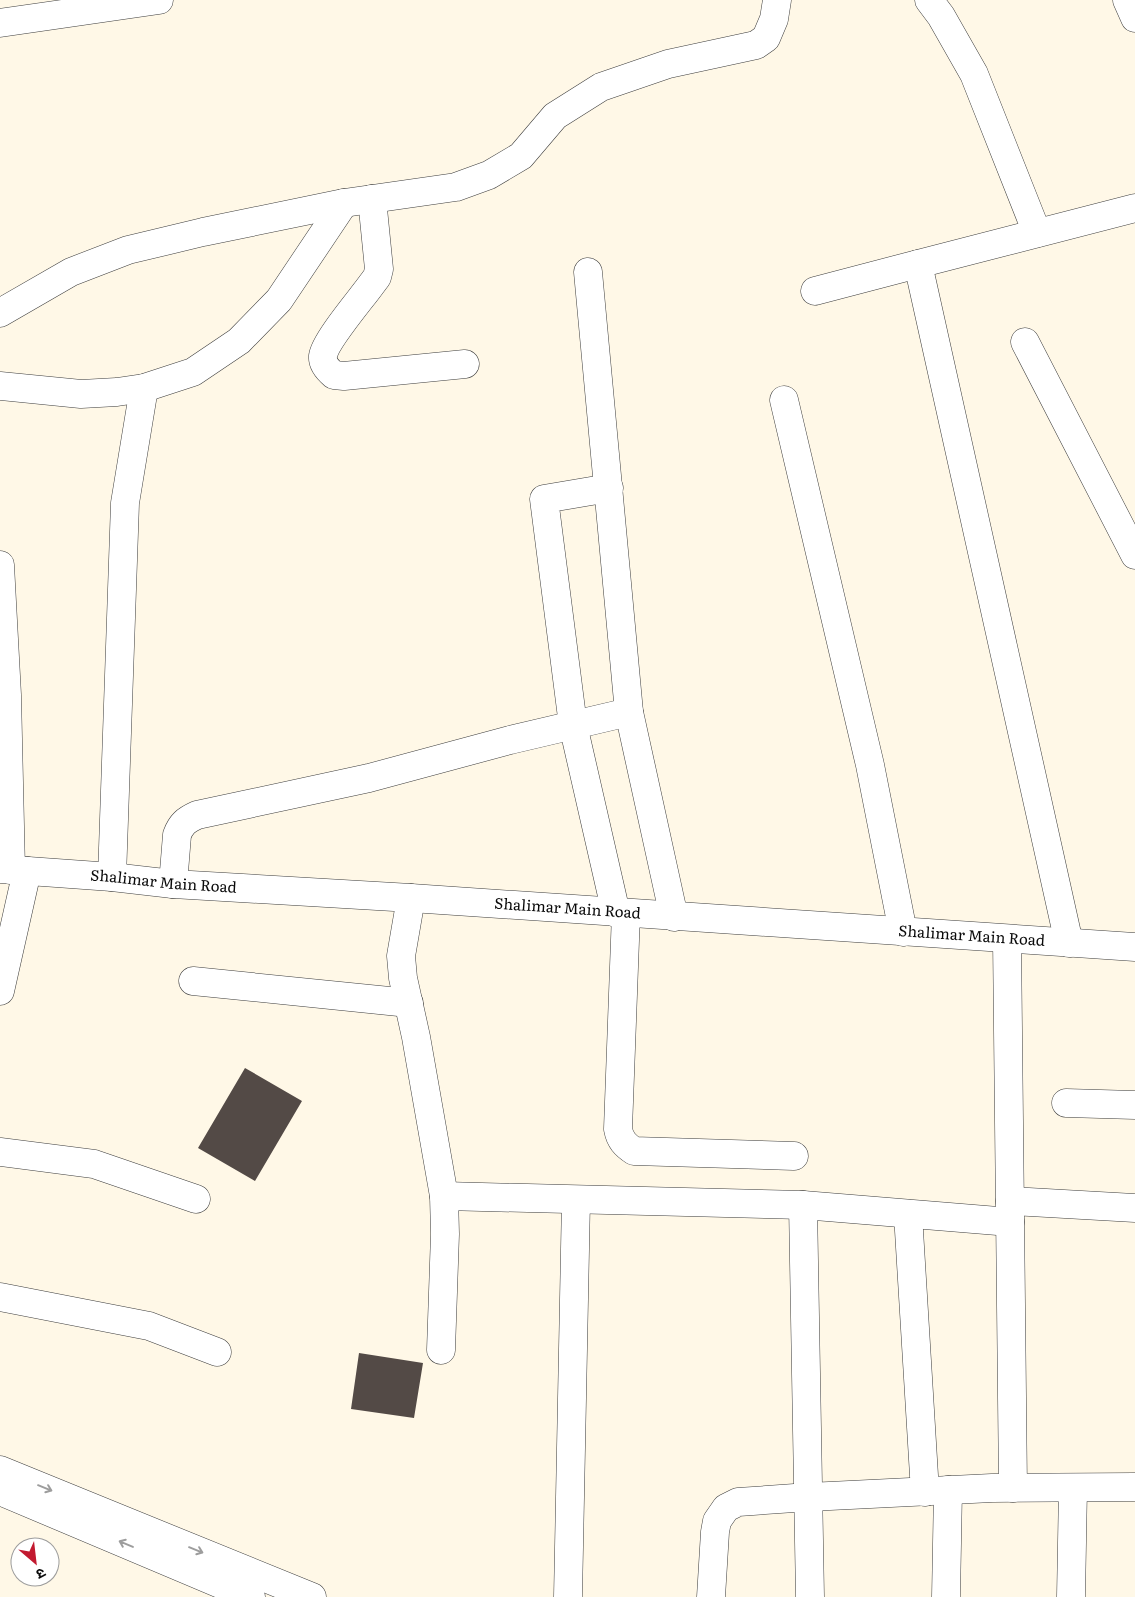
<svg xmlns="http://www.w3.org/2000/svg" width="1135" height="1597" font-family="Literata,'Noto Sans Devanagari',serif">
<rect width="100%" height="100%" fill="#fff8e7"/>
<path fill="#534a46" d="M245 1068 302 1101 255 1181 198 1148Z
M359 1353 423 1363 414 1418 351 1409Z"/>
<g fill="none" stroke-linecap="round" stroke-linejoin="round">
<defs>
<g id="minor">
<path d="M929 0 941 16 974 74 1037 233"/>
<path d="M1127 0 1135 18"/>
<path d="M0 23 159 0"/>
<path d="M372 199 379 269 377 277 371 285C361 299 325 341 323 356 322 364 328 370 334 375L344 376 465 364"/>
<path d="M588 272 629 712 674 917"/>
<path d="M815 291 918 264"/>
<path d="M0 313 71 272 128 250 203 232 344 203 456 187 489 175 521 156 555 116 601 87 668 64 756 45 766 38 774 19 777 0"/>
<path d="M1025 342 1135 555"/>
<path d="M0 386 81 394 117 392 144 388 193 372 239 341 279 300 344 203"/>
<path d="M784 400 870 765 903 932"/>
<path d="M609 488 544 499 573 725 616 913"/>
<path d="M0 565 7 695 11 870"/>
<path id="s1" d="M0 869 112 877 173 884 411 898 1135 947"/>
<path d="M112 877 125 503 144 388"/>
<path d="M173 884 177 835C181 824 186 820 197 815L369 778 510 740 629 712"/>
<path d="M411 898 401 956 403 978 416 1037 444 1196 445 1234 441 1350"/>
<path d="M626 913 618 1129C620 1140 625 1145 634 1151L794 1156"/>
<path d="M1007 939 1013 1488"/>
<path d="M1069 943 918 264 1135 208"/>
<path d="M193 981 409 1003"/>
<path d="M0 991 27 871"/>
<path d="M1066 1103 1135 1105"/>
<path d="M0 1152 94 1164 196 1199"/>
<path d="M444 1196 803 1205 1010 1222"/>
<path d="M1010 1201 1135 1208"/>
<path d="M803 1205 810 1597"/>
<path d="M908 1214 925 1492"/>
<path d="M0 1297 149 1326 217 1352"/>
<path d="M0 1470 312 1597"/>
<path d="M0 1491 251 1597"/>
<path d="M568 1597 576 1200"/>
<path d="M711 1597 715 1532 717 1521 726 1508 738 1502 809 1497 992 1488 1135 1487"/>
<path d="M946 1597 948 1490"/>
<path d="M1071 1597 1073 1488"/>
</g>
</defs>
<use href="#minor" stroke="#3d3d3d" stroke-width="29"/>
<use href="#minor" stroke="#fff" stroke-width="28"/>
</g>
<defs><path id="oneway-shaft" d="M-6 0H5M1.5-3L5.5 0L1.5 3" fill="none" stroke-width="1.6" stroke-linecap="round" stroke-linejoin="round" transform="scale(1.25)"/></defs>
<g stroke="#9d9d9d">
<use href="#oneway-shaft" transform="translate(45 1488) rotate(22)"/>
<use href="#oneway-shaft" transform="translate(126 1544) rotate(-157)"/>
<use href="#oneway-shaft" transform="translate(196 1550) rotate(22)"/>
</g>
<g text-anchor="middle" stroke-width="5" stroke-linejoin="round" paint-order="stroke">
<g font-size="15" fill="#0a0a0a" stroke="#fff">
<text dy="5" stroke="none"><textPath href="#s1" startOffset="164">Shalimar Main Road</textPath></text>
<text dy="5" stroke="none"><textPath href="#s1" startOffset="569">Shalimar Main Road</textPath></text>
<text dy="5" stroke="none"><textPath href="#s1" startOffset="974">Shalimar Main Road</textPath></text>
</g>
</g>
<g transform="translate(35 1562) rotate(152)"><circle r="24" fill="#ffffff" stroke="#9d9d9d"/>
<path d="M0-4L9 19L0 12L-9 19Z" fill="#c21a30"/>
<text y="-8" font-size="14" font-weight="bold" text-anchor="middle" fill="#0a0a0a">उ</text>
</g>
</svg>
